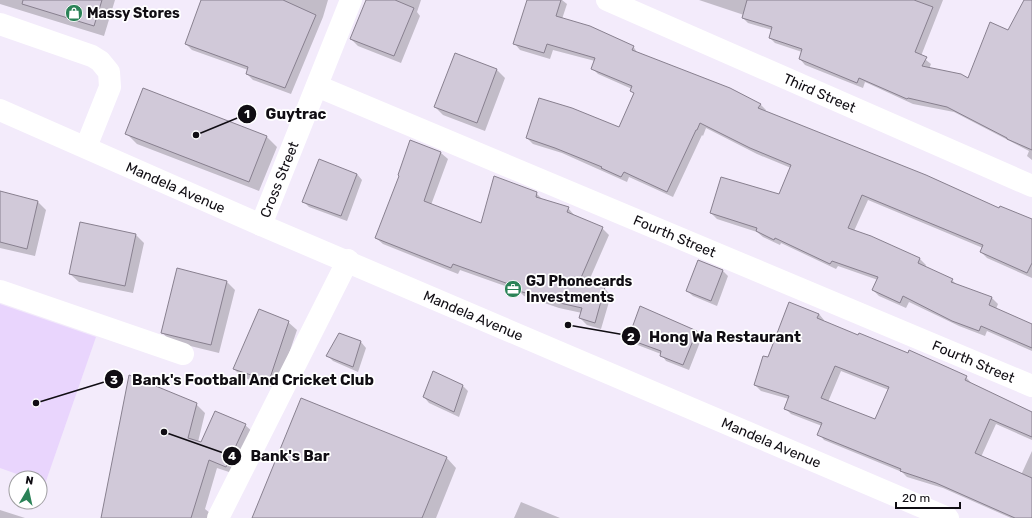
<svg xmlns="http://www.w3.org/2000/svg" width="1032" height="518" font-family="Rubik,sans-serif">
<rect width="100%" height="100%" fill="#f3ebfb"/>
<path fill="#e9d5fd" d="M0 304 96 337 45 484 40 482V478H28L0 468Z"/>
<path fill="#0003" fill-rule="evenodd" d="M0 0H115L104 36 0 4Z
M206 0H328L323 17 291 94 253 80 247 74 248 70 192 50 186 44Z
M367 0H421L417 12 420 16 401 63 358 46 351 39Z
M528 0H562L567 4 562 19 633 46 638 54 760 104 766 110 765 112 1000 209 1032 221V278L987 258 981 252 983 248 868 200 854 231 920 259 926 265 925 267 952 280 957 285 992 298 998 304 996 309 1032 325V351L987 331 985 336 959 326 909 302 906 308 879 296 873 290 878 280 838 266 836 269 781 243 780 245 763 237 757 232 717 219 711 213 780 196 791 168 757 154 706 128 703 136 702 135 673 197 629 177 627 182 562 153 533 144 527 138 620 128 635 94 631 91 632 89 598 74 592 68 595 61 553 50 550 59 520 50 515 44Z
M699 0H943L921 56 931 64 929 69 968 79 1009 31 1025 0H1032V160L1027 156 1029 151 954 112 913 104 865 82 863 88 805 65 800 59 802 52 775 43 770 38 772 30 748 23 743 18 744 15Z
M455 55 497 70 505 78 485 131 443 115 435 107Z
M126 133 267 137 277 147 259 191 137 144Z
M411 141 441 153 448 159 431 205 482 225 536 193 543 200 568 208 575 216 602 228 609 235 588 283 604 288 611 295 601 329 587 325 580 318 582 313 559 308 524 296 519 291 460 270 458 274 383 244 376 238 400 177Z
M357 174 362 180 347 221 309 207 303 201Z
M0 192 38 202 46 210 35 256 0 248Z
M81 223 136 235 144 243 133 293 79 282 70 274Z
M699 262 723 271 728 276 717 306 693 296 687 291Z
M227 282 235 290 219 353 170 341 162 332Z
M641 307 696 332 702 337 689 370 666 361 661 354 635 344 629 339Z
M819 314 824 320V322L966 377 972 384 1032 413V440L996 424 981 457 1021 475 1032 451V518H1011L943 488 907 477 902 472 824 440 819 434 822 426 791 414 785 408 789 399 761 391 755 385 768 358ZM841 371 889 390 876 420 828 402Z
M288 322 297 330 277 389 242 377 234 369Z
M361 342 366 348 358 372 333 361 328 356Z
M462 385 468 391 459 417 429 403 424 397Z
M196 404 205 413 198 442 202 444 245 425 254 433 235 474 217 468 205 509 216 518H102Z
M446 457 456 468 436 518H253Z
M521 502 560 518H514Z
M0 510 25 518H0Z"/>
<path fill="#d1c9d9" stroke="#88808f" fill-rule="evenodd" d="M23 0H102L94 26 22 4Z
M201 0H283L316 15 285 88 246 74 248 67 185 44Z
M366 0H395L414 8 394 56 350 39Z
M527 0H561L556 16 590 26 634 46 632 50 730 88 761 104 758 108 926 175 999 208 1000 206 1032 219V263L1027 273 980 252 983 245 862 195 848 228 871 236 920 258 918 263 953 279 951 282 992 297 989 305 1032 324V348L981 326 979 331 952 321 903 296 900 303 872 290 878 277 832 261 830 264 775 238 774 240 756 231 757 228 710 213 721 177 779 194 791 165 750 148 700 123 697 130H696L667 192 624 172 621 177 601 168 602 167 555 148 526 138 539 98 572 108 619 127 634 93 630 91 632 86 591 69 595 58 547 44 544 53 513 44Z
M747 0H914L933 7 915 52 927 57 922 66 961 74 968 78 990 22 1008 30 1024 0H1032V150L1007 139V138L947 107 908 98 907 99 859 78 857 83 799 59 802 49 769 38 772 27 742 18Z
M455 53 497 69 477 123 434 107Z
M143 88 267 136 249 182 125 134Z
M410 140 441 152 424 201 481 223 494 176 537 192 536 197 569 207 567 212 603 227 580 280 605 287 595 323 579 318 582 308 551 301 516 290 517 287 453 264 451 268 375 238 399 176 398 175Z
M319 159 357 174 341 216 302 202Z
M0 191 38 201 27 249 0 242Z
M80 222 136 234 125 286 69 274Z
M698 260 723 270 711 301 686 291Z
M177 268 227 281 211 345 161 333Z
M789 302 819 314 817 318 858 335 859 333 908 353 909 350 967 376 965 380 1032 412V437L990 419 975 453 1032 478V518H1015L936 483 900 471 901 469 817 435 822 423 784 409 789 396 754 385 763 356 768 357ZM835 366 889 387 875 419 821 398Z
M640 306 697 331 683 365 660 356 661 351 628 339Z
M259 309 289 321 269 381 233 369Z
M339 333 361 341 353 367 326 356Z
M433 371 463 385 454 412 423 397Z
M129 375 197 403 188 438 201 442 215 411 246 424 226 467 209 460 191 518H101Z
M301 398 447 457 422 518H252Z"/>
<g fill="none" stroke-linecap="round" stroke-linejoin="round">
<g stroke="#fff" stroke-width="22">
<path id="s1" d="M607 0 1032 186"/>
<path d="M0 24 92 56 100 61 109 72 110 87 86 147"/>
<path id="s2" d="M317 86 1032 386"/>
<path id="s3" d="M261 225 351 0"/>
<path d="M0 291 183 354"/>
<path d="M218 518 348 260"/>
</g>
<path stroke="#fff" stroke-width="22" id="s4" d="M0 110 261 225 948 518"/>
</g>
<defs>
<symbol id="shop-disc" viewBox="-11 -11 22 22"><circle r="9.5" fill="#2a8257" stroke="#fff"/><path d="M-5-2.5h2.3a2.7 3.5 0 0 1 5.4 0H5L5.5 6h-11ZM-1.5-2.5h3a1.5 2.3 0 0 0-3 0Z" fill="#fff"/></symbol>
<symbol id="office-disc" viewBox="-11 -11 22 22"><circle r="9.5" fill="#2a8257" stroke="#fff"/><path d="M-6-3h4V-5.5h4V-3h4V5H-6ZM-1-4.5V-3h2v-1.5ZM-6 0V1H6V0Z" fill="#fff"/></symbol>
</defs>
<g fill-rule="evenodd">
<use href="#shop-disc" x="64" y="3" width="20" height="20"/>
<use href="#office-disc" x="503" y="279" width="20" height="20"/>
</g>
<g text-anchor="middle" stroke-width="3.5" stroke-linejoin="round" paint-order="stroke">
<g font-size="14" font-weight="bold" fill="#100d13" stroke="#fff" text-anchor="start">
<text x="87" y="18">Massy Stores</text>
<text x="526" y="286">GJ Phonecards<tspan x="526" dy="16">Investments</tspan></text>
</g>
<g font-size="14" fill="#100d13" stroke="#fff">
<text dy="5" stroke="none"><textPath href="#s1" startOffset="232">Third Street</textPath></text>
<text dy="5" stroke="none"><textPath href="#s3" startOffset="49">Cross Street</textPath></text>
<text dy="5" stroke="none"><textPath href="#s4" startOffset="192">Mandela Avenue</textPath></text>
<text dy="5" stroke="none"><textPath href="#s2" startOffset="388">Fourth Street</textPath></text>
<text dy="5" stroke="none"><textPath href="#s4" startOffset="516">Mandela Avenue</textPath></text>
<text dy="5" stroke="none"><textPath href="#s2" startOffset="712">Fourth Street</textPath></text>
<text dy="5" stroke="none"><textPath href="#s4" startOffset="840">Mandela Avenue</textPath></text>
</g>
</g>
<path fill="none" stroke="#100d13" stroke-width="1.5" d="M196 135L247 114M568 325L631 336M36 403L114 379M164 432L232 456"/>
<g fill="#100d13" stroke="#fff" stroke-width="1.5">
<circle cx="196" cy="135" r="4"/>
<circle cx="568" cy="325" r="4"/>
<circle cx="36" cy="403" r="4"/>
<circle cx="164" cy="432" r="4"/>
<circle cx="247" cy="114" r="10"/>
<circle cx="631" cy="336" r="10"/>
<circle cx="114" cy="379" r="10"/>
<circle cx="232" cy="456" r="10"/>
</g>
<g font-size="12" text-anchor="middle" font-weight="bold" fill="#fff">
<text x="247" y="118">1</text>
<text x="631" y="341">2</text>
<text x="114" y="384">3</text>
<text x="232" y="460">4</text>
</g>
<g font-size="15" text-anchor="middle" font-weight="bold" fill="#100d13" stroke="#fff" stroke-width="3.5" stroke-linejoin="round" paint-order="stroke">
<text x="296" y="119">Guytrac</text>
<text x="725" y="342">Hong Wa Restaurant</text>
<text x="253" y="385">Bank's Football And Cricket Club</text>
<text x="290" y="461">Bank's Bar</text>
</g>
<g transform="translate(28 490) rotate(9)"><circle r="19" fill="#ffffff" stroke="#9f9ea1"/>
<path d="M0-3L7 15L0 10L-7 15Z" fill="#2a8257"/>
<text y="-6" font-size="11" font-weight="bold" text-anchor="middle" fill="#100d13">N</text>
</g>
<path d="M896 502v6h64v-6" fill="none" stroke="#100d13" stroke-width="2"/>
<text x="902" y="502" font-size="12" fill="#100d13" stroke="#ffffff" stroke-width="3" paint-order="stroke">20 m</text>
</svg>
